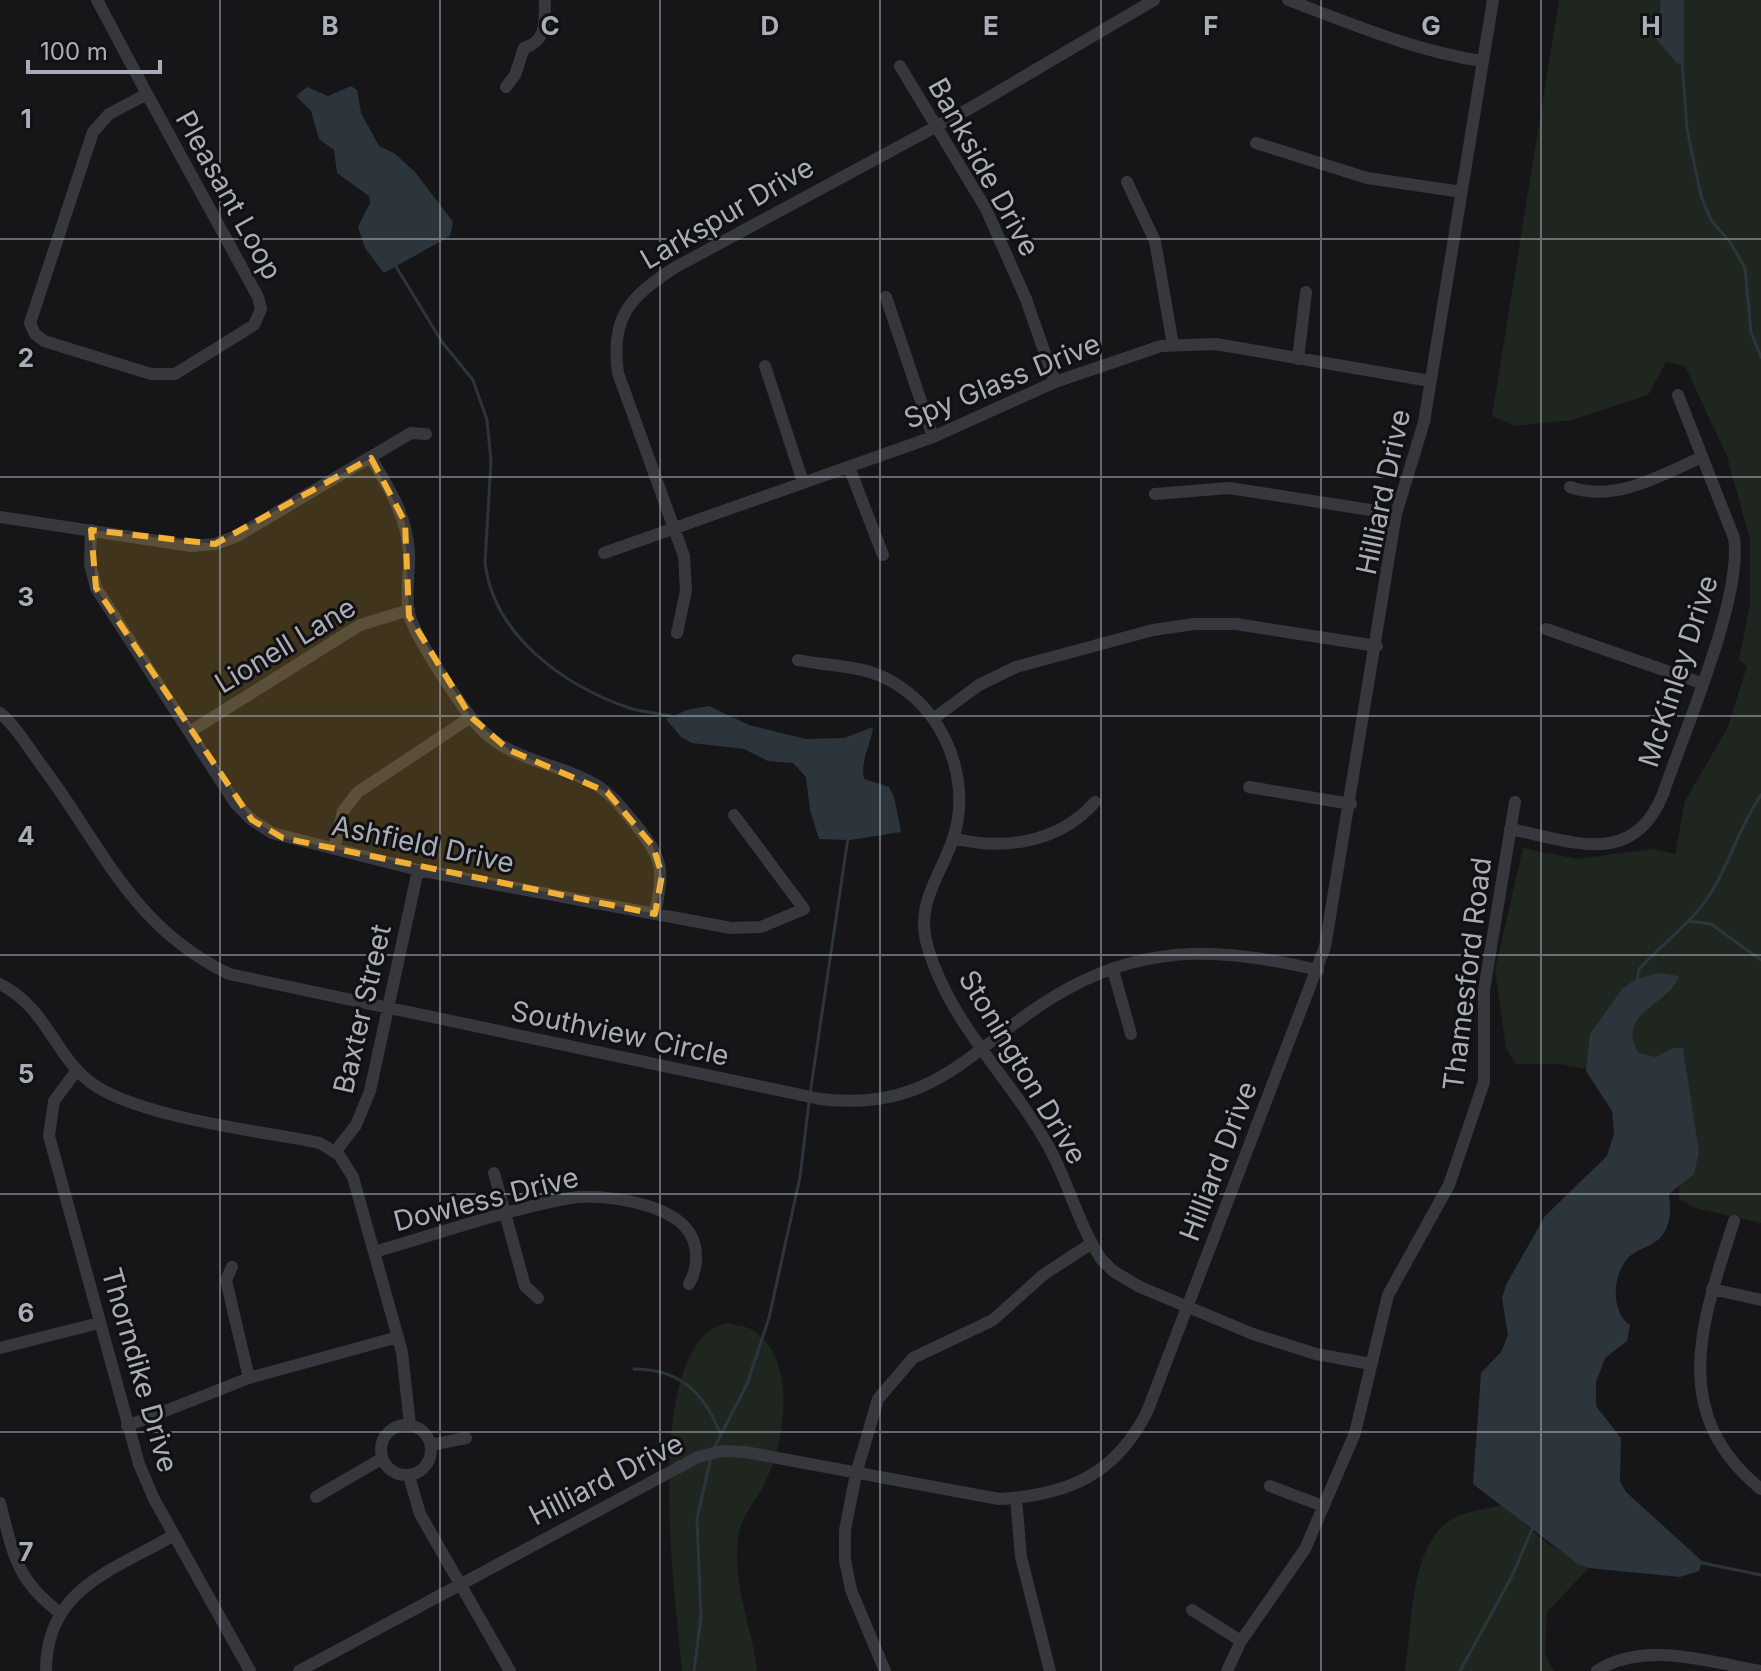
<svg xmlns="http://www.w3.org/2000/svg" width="1761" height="1671" font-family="Inter,sans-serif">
<rect width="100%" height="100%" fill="#161618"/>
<path fill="#1e261f" d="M1559 0H1761V1223L1695 1208 1679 1199V1172L1611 1073 1559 1064H1516L1506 1048 1495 970 1523 848 1577 859 1653 849 1675 854 1685 801 1728 727 1747 666 1739 660 1750 605V540L1727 456 1685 366 1666 362 1648 395 1572 420 1515 426 1492 416Z
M727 1323C734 1325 744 1326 751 1329 799 1358 785 1442 765 1483 756 1501 740 1517 738 1538 732 1587 752 1624 757 1671H682C675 1593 647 1393 705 1334 710 1329 720 1326 727 1323Z
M1502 1505 1547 1543 1589 1568 1547 1612 1545 1655 1554 1671H1405C1413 1625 1409 1542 1454 1518 1468 1511 1486 1509 1502 1505Z"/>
<path fill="#2c353c" d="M1661 0H1684V64L1677 63 1656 39Z
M351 86 357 90 361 113 379 146 394 153 415 172 453 222 450 236 384 273 365 248 358 227 370 203 369 196 337 173 334 150 319 139 311 111 296 96 307 87 328 96Z
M709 706 749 725 806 739 844 738 873 727C871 746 860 759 864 779L889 787 894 797 901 832 850 840 819 839 810 810 806 777 793 763 768 761 744 749 692 743 681 737 666 719 687 710Z
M1657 973 1679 976C1671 1004 1613 1014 1639 1053L1655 1057 1673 1048H1683L1699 1152 1694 1174 1669 1194C1670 1208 1672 1217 1665 1231 1656 1247 1642 1246 1630 1256 1612 1272 1610 1312 1630 1325L1627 1341 1605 1358 1596 1382V1406L1621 1438 1620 1481 1626 1492 1702 1561 1699 1571 1680 1577 1589 1568 1578 1564 1473 1484 1481 1373 1501 1352 1508 1335 1502 1298 1506 1285 1545 1216 1607 1156 1614 1134 1612 1111 1586 1071 1590 1034 1622 989 1635 980Z"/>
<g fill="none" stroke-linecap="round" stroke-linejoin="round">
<path stroke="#2c353c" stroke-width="3" d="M1682 60 1687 129 1701 196 1711 220 1730 242 1745 268 1751 332 1761 357
M395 265 442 342 473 380 487 420 491 461 485 562C493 635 563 685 629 708 642 712 658 713 671 716
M1688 921 1711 924 1761 960
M1637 982 1639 969C1662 944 1689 925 1709 896 1730 864 1739 826 1761 795
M810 1094 848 838
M634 1369C679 1369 704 1392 720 1433
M713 1450 747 1384 769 1318 800 1177 809 1102
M1698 1562 1761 1575
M694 1671 701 1617 697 1519 711 1457
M1460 1671 1512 1576 1533 1527"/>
<path stroke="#37383d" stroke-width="12" d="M97 0 147 94
M1288 0C1352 24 1415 51 1482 61
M900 66 986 209 1026 299 1055 382
M506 87 515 75 524 48C548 40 544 23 545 0
M147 94 258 297 261 309 254 325 175 374H151L44 341 35 334 30 323 93 132 109 114Z
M1256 143 1367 178 1462 192
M1127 182 1155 241 1173 345
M886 297 933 437
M1298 359 1306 292
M765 366 803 482
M371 458C389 488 407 516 409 553 410 573 405 593 409 613 413 635 463 709 479 727 511 762 559 762 598 786 614 796 624 811 636 825 664 860 664 870 655 914
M849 467 883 555
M1570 487C1615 503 1662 475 1702 457
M1155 494 1229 488 1396 514
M0 517 191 546 215 544 237 536 411 433 426 434
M91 530 90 564 96 588 235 803 252 820 272 833 418 870 731 928 761 927 804 909 734 815
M604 553 933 437 1055 382 1161 346 1216 344 1430 381
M1546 629 1701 683
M677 633 686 591 684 556 618 373C610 317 630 297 674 268L974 106 1154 0
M798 660C821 665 847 665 870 672 937 693 975 773 953 839 940 877 914 905 928 948 951 1026 1012 1079 1050 1149 1069 1185 1079 1225 1101 1259L1113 1271 1140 1287 1253 1334 1316 1354 1371 1364
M0 713C17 727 29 749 42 766 104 849 131 926 229 974L820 1099C942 1114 976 1038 1069 988 1153 942 1229 949 1318 970
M933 719 979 685 1016 667 1153 630 1194 624H1236L1377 646
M191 731 360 625 409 610
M1249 787 1351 804
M1510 829C1572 841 1633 869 1663 794 1684 732 1743 597 1734 538L1678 395
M953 838C1003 851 1059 843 1095 802
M334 849 343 811 358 792 471 717
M1113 970 1131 1034
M0 984C47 1008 53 1053 90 1082 136 1117 260 1131 320 1143L339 1155 353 1177 402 1352 410 1425
M77 1070 54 1101 49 1136 139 1464 154 1499 250 1671
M335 1152 356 1125 370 1091 418 870
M494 1173 525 1286 538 1298
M1734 1221C1703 1319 1666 1412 1761 1489
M374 1252C438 1234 504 1210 570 1198 602 1193 670 1203 689 1232 699 1247 698 1269 689 1284
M232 1267 226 1280 249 1378
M1712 1289 1761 1300
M0 1348 99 1323
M381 1450a25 25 0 1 1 50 0a25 25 0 1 1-50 0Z
M127 1426 249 1378 398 1337
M431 1445 466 1438
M409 1476 420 1514 510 1671
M1270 1486 1323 1506
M316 1497 381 1459
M1016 1498 1021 1557 1050 1671
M0 1503C13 1553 16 1580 59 1612
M1192 1610 1241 1641
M46 1671C46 1588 113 1571 174 1535
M299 1671 698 1457 721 1451 745 1452 999 1499C1068 1495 1115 1475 1147 1412L1325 947 1396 514 1424 422 1493 0
M885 1671 851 1590 845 1560V1530L856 1474 878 1399 913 1358 993 1320 1043 1275 1092 1243
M1227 1671 1241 1641 1305 1549 1355 1433 1388 1295 1449 1185 1484 1082V990L1515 802
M1597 1671C1643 1640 1709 1662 1761 1671"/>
</g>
<path fill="#f2b134" fill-opacity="0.2" stroke="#f2b134" stroke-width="6" stroke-dasharray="16 10" stroke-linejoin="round" d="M371 458 405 522 409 616 471 717 509 750 607 792 653 846 662 875 655 914 283 838 252 820 96 588 91 530 215 544Z"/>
<path fill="none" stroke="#a8adb8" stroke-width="2" stroke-opacity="0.55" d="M220 0V1671M440 0V1671M660 0V1671M880 0V1671M1101 0V1671M1321 0V1671M1541 0V1671M0 239H1761M0 477H1761M0 716H1761M0 955H1761M0 1194H1761M0 1432H1761"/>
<g text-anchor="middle" stroke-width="6" stroke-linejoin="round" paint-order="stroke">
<g font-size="28" fill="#a8adb8" stroke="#111113">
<text transform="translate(984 167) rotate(61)" y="10">Bankside Drive</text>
<text transform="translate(229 195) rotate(61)" y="10">Pleasant Loop</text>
<text transform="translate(727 213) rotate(-30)" y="10">Larkspur Drive</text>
<text transform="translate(1002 381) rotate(-22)" y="10">Spy Glass Drive</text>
<text transform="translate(1383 492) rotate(-78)" y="10">Hilliard Drive</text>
<text transform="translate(285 645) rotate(-31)" y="10">Lionell Lane</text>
<text transform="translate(1678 671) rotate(-72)" y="10">McKinley Drive</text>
<text transform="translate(423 844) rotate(12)" y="10">Ashfield Drive</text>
<text transform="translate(1467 974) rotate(-83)" y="10">Thamesford Road</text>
<text transform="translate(362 1009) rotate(-77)" y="10">Baxter Street</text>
<text transform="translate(620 1033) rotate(12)" y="10">Southview Circle</text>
<text transform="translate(1023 1067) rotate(59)" y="10">Stonington Drive</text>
<text transform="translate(1218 1161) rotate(-69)" y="10">Hilliard Drive</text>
<text transform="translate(486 1199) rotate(-14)" y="10">Dowless Drive</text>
<text transform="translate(140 1370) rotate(74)" y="10">Thorndike Drive</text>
<text transform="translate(606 1479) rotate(-27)" y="10">Hilliard Drive</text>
</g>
</g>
<g font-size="26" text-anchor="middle" font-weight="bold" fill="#a8adb8" stroke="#111113" stroke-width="6" stroke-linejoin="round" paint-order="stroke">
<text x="330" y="35">B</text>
<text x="550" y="35">C</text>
<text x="770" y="35">D</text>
<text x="991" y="35">E</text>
<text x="1211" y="35">F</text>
<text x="1431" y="35">G</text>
<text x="1651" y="35">H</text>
<text x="26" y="128">1</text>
<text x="26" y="367">2</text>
<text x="26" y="606">3</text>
<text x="26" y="845">4</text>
<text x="26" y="1083">5</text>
<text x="26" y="1322">6</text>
<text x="26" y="1561">7</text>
</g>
<path d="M28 60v12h132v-12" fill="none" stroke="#a8adb8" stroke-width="4"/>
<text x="40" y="60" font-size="24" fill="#a8adb8" stroke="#111113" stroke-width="6" paint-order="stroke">100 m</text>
</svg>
